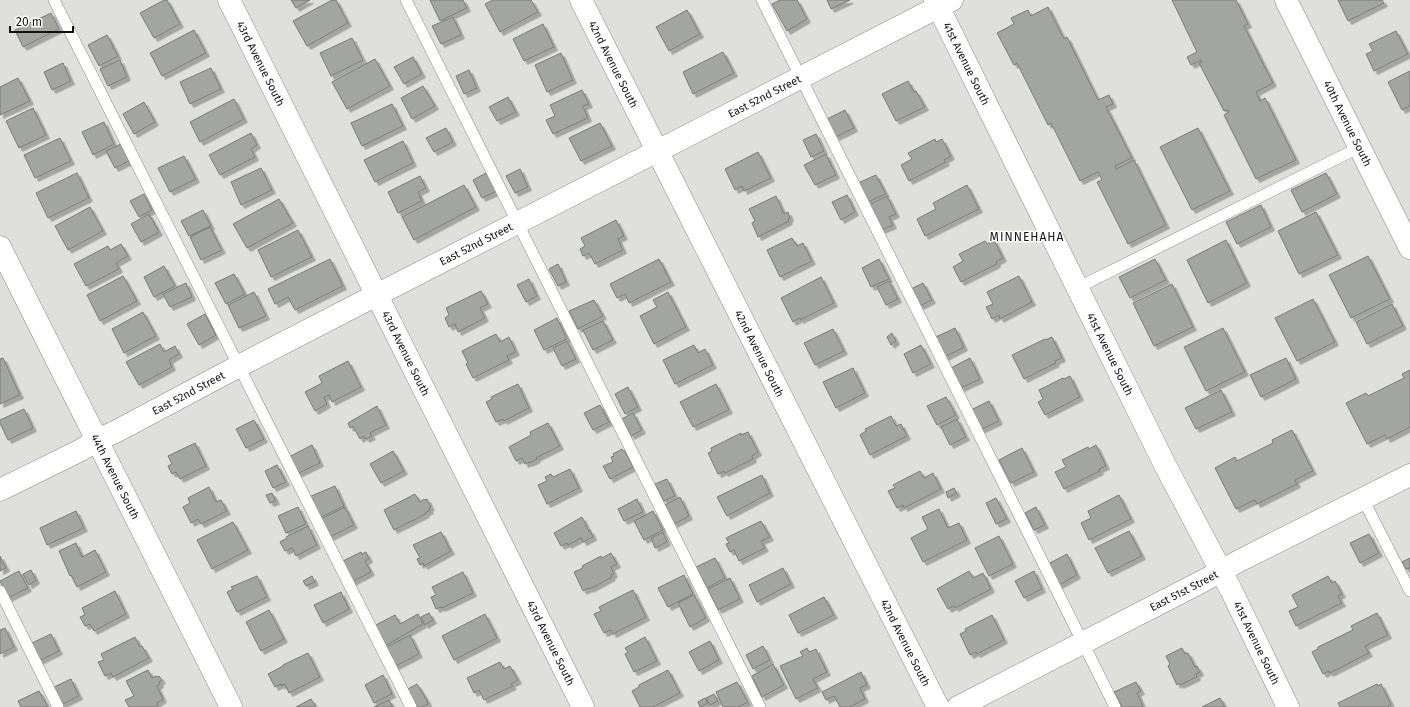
<svg xmlns="http://www.w3.org/2000/svg" width="1410" height="707" font-family="'Fira Sans',sans-serif">
<defs>
<filter id="shadow"><feDropShadow dx="3.5" dy="3.5" stdDeviation="0" flood-color="#0004"/></filter>
</defs>
<rect width="100%" height="100%" fill="#dfe0dc"/>
<path fill="#a3a5a0" stroke="#7a7b77" filter="url(#shadow)" d="M164 0H167L180 24 154 38 140 13Z
M291 0H310L296 8Z
M332 0H336L348 23 307 46 293 21Z
M430 0H463L467 8 440 21Z
M493 0H531L538 12 500 32 485 4Z
M780 0H797L807 19 787 31 772 4Z
M827 0H850L831 9Z
M1172 0H1236L1248 24 1244 26 1273 83 1256 92 1260 101 1265 98 1296 160 1256 179 1224 115 1229 112 1228 110 1224 111 1199 63 1202 62 1201 60 1191 65 1187 57 1197 52Z
M1338 0H1382L1384 3 1348 21Z
M1048 7 1064 39 1067 37 1098 100 1109 95 1113 104 1106 107 1132 158 1115 166 1116 169 1134 160 1166 225 1128 244 1097 182 1102 180 1098 172 1080 181 1051 123 1048 125 1017 63 1014 65 997 33 1014 24 1011 18 1028 10 1031 16Z
M687 10 700 34 669 51 656 27Z
M51 13 59 29 23 47 15 30Z
M453 17 461 35 441 44 432 26Z
M543 24 554 47 524 61 513 39Z
M194 30 206 53 162 76 150 53Z
M1396 31 1408 54 1374 71 1366 54 1373 51 1369 44Z
M107 35 118 56 99 66 88 45Z
M352 38 363 60 331 76 320 53Z
M723 52 734 73 693 94 683 72Z
M561 53 573 80 547 92 535 65Z
M413 57 422 74 404 84 394 67Z
M375 59 390 86 347 109 332 82Z
M120 60 127 77 108 86 100 69Z
M63 63 71 81 52 90 44 72Z
M211 68 221 89 190 104 180 82Z
M469 70 477 88 464 94 456 76Z
M1410 71V106L1402 110 1388 82Z
M18 78 30 101 0 115V87Z
M908 81 914 92 916 91 925 107 896 121 882 94Z
M423 86 435 106 412 119 401 98Z
M582 90 589 104 583 106 588 118 553 134 546 120 555 116 550 105Z
M508 97 516 112 497 121 489 107Z
M234 99 244 119 200 142 190 122Z
M144 102 155 122 134 134 123 114Z
M392 104 403 126 362 146 351 123Z
M33 108 46 135 19 148 6 121Z
M845 110 854 128 836 137 827 119Z
M104 122 114 144 93 155 82 132Z
M600 123 612 146 581 161 569 138Z
M446 128 453 142 434 152 426 138Z
M1198 128 1230 191 1192 210 1160 147Z
M251 133 257 145 251 149 255 157 220 175 209 155Z
M816 134 824 151 811 157 803 140Z
M60 138 71 161 35 178 24 155Z
M935 139 936 142 942 139 951 156 944 160 946 162 909 181 901 165 912 159 908 153Z
M403 141 413 163 375 182 364 160Z
M121 144 129 161 115 168 106 151Z
M758 152 771 178 744 191 742 186 735 190 725 169Z
M826 154 836 175 815 185 804 165Z
M184 156 196 179 170 192 158 168Z
M261 168 272 190 241 205 231 182Z
M520 169 528 187 515 193 506 176Z
M488 172 497 191 482 198 473 180Z
M77 173 89 198 48 218 36 193Z
M1326 173 1337 194 1302 212 1291 190Z
M876 175 886 194 868 202 858 183Z
M420 176 426 188 418 192 422 201 398 213 388 192Z
M464 185 476 207 414 240 402 217Z
M967 185 979 209 925 236 917 219 936 209 933 203Z
M144 194 152 210 139 217 130 201Z
M847 195 855 212 841 220 832 202Z
M776 196 784 214 788 212 790 218 788 219 789 221 758 237 752 223 755 221 749 209Z
M887 196 896 214 889 217 893 225 881 230 869 205Z
M279 199 293 223 247 248 233 224Z
M1261 205 1271 227 1237 244 1226 222Z
M90 207 103 231 68 250 55 226Z
M203 210 211 226 189 236 181 221Z
M1316 212 1338 255 1299 274 1278 231Z
M149 214 159 232 141 242 131 224Z
M616 220 624 236 618 239 623 250 595 264 589 253 583 256 580 249 585 246 581 238Z
M210 227 222 250 201 260 190 237Z
M298 230 312 257 271 277 258 250Z
M792 238 797 246 803 243 812 261 780 277 767 250Z
M994 240 1003 258 996 262 997 264 961 282 953 267 963 261 959 254 985 241 987 244Z
M1226 240 1247 283 1208 303 1187 260Z
M121 244 128 256 116 263 119 269 86 286 74 264 108 246 110 250Z
M1368 256 1390 299 1351 318 1329 275Z
M330 259 343 286 295 310 288 297 275 304 268 289Z
M659 259 671 282 629 303 625 294 617 298 610 284Z
M879 259 889 279 871 287 862 268Z
M1155 259 1166 280 1130 298 1119 277Z
M558 264 566 282 558 286 549 269Z
M164 266 175 286 154 297 144 277Z
M234 274 245 294 226 304 215 283Z
M123 276 137 301 100 321 87 295Z
M1019 276 1032 302 1000 319 999 315 992 319 986 307 993 304 987 292Z
M821 277 834 303 800 320V318L793 322 781 298Z
M529 279 537 296 526 302 517 285Z
M889 281 898 299 886 305 877 287Z
M186 283 192 297 170 307 163 294Z
M923 283 932 300 920 306 911 289Z
M1172 284 1193 327 1154 346 1133 303Z
M481 291 488 304 480 308 485 318 458 332 455 324 449 327 445 318 449 315 446 308Z
M254 292 266 316 239 328 228 305Z
M668 292 686 327 654 344 640 316 657 307 653 300Z
M1313 299 1335 342 1297 361 1275 318Z
M594 300 603 316 578 329 569 311Z
M1392 304 1403 326 1367 344 1356 322Z
M143 312 156 336 124 353 112 329Z
M205 314 216 335 199 345 187 324Z
M557 318 567 339 544 350 534 330Z
M603 321 613 340 593 350 583 330Z
M955 328 964 347 945 357 936 337Z
M1223 328 1245 372 1206 391 1184 347Z
M833 329 844 351 815 365 804 343Z
M892 333 896 341 891 345 887 337Z
M496 334 500 342 509 337 516 352 507 356 509 360 473 378 466 364 468 363 462 351Z
M1052 337 1062 358 1055 361 1056 363 1024 379 1012 355 1045 339V340Z
M567 341 576 359 562 366 553 348Z
M160 344 164 352 175 346 179 354 169 360 172 367 139 385 126 362Z
M694 345 698 353 705 349 713 365 675 384 663 360Z
M921 345 931 364 913 373 904 354Z
M3 358 20 395 0 404V359Z
M970 358 980 379 961 388 951 368Z
M1286 358 1296 379 1261 397 1250 375Z
M348 361 361 387 332 402 329 395 324 397 327 404 315 411 305 392 322 383 319 376Z
M853 368 865 393 836 408 823 382Z
M1410 370V427L1387 439 1385 435 1367 444 1346 403 1366 393 1368 396 1404 378 1402 374Z
M1070 376 1080 397 1045 415 1038 402 1043 399 1039 390 1063 378 1064 379Z
M518 384 529 408 504 421 503 419 496 422 486 402 492 399 491 397Z
M716 384 729 410 693 427 680 402Z
M628 387 638 407 625 414 615 394Z
M1221 390 1232 412 1196 429 1185 408Z
M946 397 956 415 937 425 927 406Z
M989 401 999 421 980 430 971 410Z
M600 405 609 422 593 430 584 413Z
M377 406 386 425 370 433 372 436 366 439 364 436 360 439 353 426 350 428 348 423Z
M24 409 33 428 8 440 0 423V420Z
M633 413 642 430 631 436 622 419Z
M891 416 896 426 901 424 907 436 870 455 860 435 866 431 865 429Z
M957 419 966 437 950 445 941 427Z
M254 420 264 439 246 448 236 429Z
M548 423 560 446 536 458 537 459 529 463V462L525 464 522 458 516 461 509 447 531 435 530 432Z
M1292 430 1313 471 1295 480 1297 484 1257 504 1255 500 1236 509 1215 468 1235 457 1237 461 1273 443 1272 440Z
M748 432 758 452 752 456 753 459 725 473 724 471 718 474 708 453 712 451 711 448 741 433V435Z
M195 443 206 466 180 479 176 472 172 474 168 466 172 464 168 456Z
M312 445 320 463 297 474 289 457Z
M1096 445 1106 466 1099 469 1100 471 1064 489 1055 472 1066 467 1062 460 1088 447 1089 449Z
M1022 448 1034 472 1011 483 999 460Z
M622 449 623 451H625L633 467 610 479 603 466 613 462 611 457 614 456 613 454Z
M393 451 404 471 381 483 370 464Z
M277 465 286 482 273 488 265 471Z
M570 469 579 488 547 504 538 485 547 481 545 477 551 474 553 477Z
M920 471 924 478 933 473 941 489 904 508 903 505 897 508 888 491 895 488 893 485Z
M762 475 770 493 727 516 717 497Z
M667 479 675 496 664 501 655 484Z
M335 486 344 506 319 518 309 497Z
M209 487 216 502 221 500 227 511 201 524 198 519 191 523 183 507 190 503 188 498Z
M954 488 957 493 948 498 946 492Z
M272 493 276 501 270 503 266 495Z
M415 494 420 502 424 499 425 500 427 499 431 507 429 508 430 510 425 513 426 514 394 530 384 510Z
M1119 495 1131 519 1089 540 1081 523 1091 518 1088 511Z
M680 497 689 516 674 524 665 505Z
M996 498 1007 519 996 524 986 503Z
M637 499 643 512 624 521 618 509Z
M298 507 306 524 286 533 278 516Z
M345 507 354 525 330 537 321 519Z
M1036 507 1045 525 1034 530 1025 513Z
M939 509 948 528 959 523 967 540 923 562 911 538 928 529 922 517Z
M76 511 84 528 47 545 40 528Z
M653 511 663 530 644 540 634 521Z
M582 517 589 531 590 530 593 537 583 542 581 538 568 545 567 543 561 546 554 533Z
M761 521 770 537 761 541 765 548 739 561 734 550 730 552 726 544 729 543 726 538Z
M233 522 248 550 212 569 197 540Z
M308 526 317 545 296 556 292 548 285 551 280 542 287 538 286 537Z
M1129 531 1142 556 1108 573 1095 548Z
M441 532 451 551 424 566 423 563 420 565 417 559 420 558 413 545Z
M663 532 667 542 655 548 651 538Z
M1369 534 1379 553 1360 563 1350 543Z
M999 536 1013 564 989 576 975 548Z
M76 543 82 557 95 550 106 572 77 587 71 575 70 576 59 551Z
M361 552 362 554 366 552 369 559 365 561 371 572 352 582 341 562Z
M611 553 617 564 611 567 614 574 611 575 612 577 590 589 589 588 583 591 574 572 583 568 582 566 601 556 602 558Z
M1067 554 1077 575 1059 585 1048 564Z
M0 556 6 568 0 571Z
M715 558 725 578 707 588 696 567Z
M1410 558V568L1406 569 1402 562Z
M783 568 791 584 757 602 749 585Z
M31 570 36 580 29 585 23 574Z
M19 571 28 588 8 598 0 581Z
M969 571 973 578 983 573 991 589 955 608 954 606 948 609 937 589Z
M1034 571 1042 589 1024 598 1015 581Z
M463 572 473 593 442 608 441 607 436 609 431 597 436 595 432 587Z
M684 575 693 594 668 607 658 588Z
M257 576 267 597 237 612 227 592 233 589 231 587Z
M312 576 315 582 306 586 303 581Z
M1328 576 1332 583 1335 581 1342 594 1338 596 1342 603 1296 626 1289 611 1298 607 1292 595Z
M730 578 740 599 718 610 708 589Z
M633 590 646 617 613 634 611 630 604 633 594 614 601 611 599 607Z
M115 591 126 614 94 631 90 624 85 626 80 617 85 615 82 608Z
M341 592 349 609 323 623 314 605Z
M694 595 706 618 690 627 678 603Z
M824 597 834 615 798 633 789 615Z
M269 610 284 639 261 651 246 622Z
M429 613 433 620 425 625 421 617Z
M1377 613 1388 635 1365 646 1369 653 1330 673 1329 671 1323 674 1312 652 1318 649V647L1353 630 1351 626Z
M418 614 423 624 385 646 374 626 395 615 400 624Z
M485 614 497 638 454 660 442 636Z
M992 615 1004 640 977 654 976 652 970 655 960 634 966 631 965 629Z
M5 628 14 647 0 654V630Z
M51 634 59 651 39 661 30 644Z
M410 635 419 654 394 667 385 648Z
M135 637 140 647 142 646 149 658 113 677 111 673 105 676 98 662 104 660 101 654Z
M645 637 657 661 634 672 625 654 628 652 625 648Z
M710 641 719 660 699 671 689 652Z
M763 646 770 660 753 669 746 655Z
M807 648 809 652 816 649 827 672 813 679 818 688 796 699 780 666 803 656 800 652Z
M1182 648 1185 654 1188 653 1195 667 1197 666 1200 672 1196 674 1197 677 1180 685 1179 683 1177 685 1168 666 1170 664 1166 656Z
M308 653 320 677 289 693 285 684 281 686V684L275 687 268 674 283 666V665Z
M500 662 504 669 510 666 518 680 511 684 513 686 484 700 479 690 474 693 467 678Z
M773 664 784 685 762 697 752 676Z
M148 670 152 678 156 676 157 677 159 676 162 680 159 682 160 684 157 686 163 699 157 703 158 706 156 707H129L125 700 134 696 126 681Z
M668 670 680 693 653 707H640L632 691 639 687V685Z
M861 672 867 685 860 688 865 699 850 707H840L834 696 826 700 822 692Z
M383 675 392 694 374 703 365 685Z
M71 679 79 696 61 705 52 688Z
M737 682 748 702 738 707H723L716 692Z
M1136 682 1141 691 1137 693 1143 706 1141 707H1122L1114 692Z
M417 684 428 702H427L428 704 422 707H415L406 690Z
M1377 684 1378 686 1381 684 1391 704 1388 706 1389 707H1340L1338 703Z
M39 691 48 707H21L18 701Z
M714 694 718 701 710 705 706 698Z
M705 698 708 703 700 707 698 702Z
M1220 698 1225 707H1202Z
M311 699 316 707H296Z
M389 700 393 707H374Z"/>
<g fill="none" stroke-linecap="round" stroke-linejoin="round">
<defs>
<path id="lane" d="M54 0 411 707
M406 0 760 707
M762 0 1115 707
M1077 288 1360 147
M1363 499 1410 591
M0 591 58 707"/>
<g id="street">
<path id="s1" d="M229 0 583 707"/>
<path id="s2" d="M935 0 1165 465 1231 590 1288 707"/>
<path id="s3" d="M1286 0 1410 248"/>
<path id="s4" d="M0 247 231 707"/>
<path id="s5" d="M0 490 81 450 97 440 115 432 239 366 357 305 952 0"/>
<path id="s6" d="M958 707 1203 581 1239 561 1410 475"/>
</g>
<g id="secondary">
<path id="s7" d="M581 0 938 707"/>
</g>
</defs>
<use href="#lane" stroke="#898a86" stroke-width="12"/>
<use href="#street" stroke="#898a86" stroke-width="23"/>
<use href="#secondary" stroke="#898a86" stroke-width="23"/>
<use href="#lane" stroke="#fff" stroke-width="11"/>
<use href="#street" stroke="#fff" stroke-width="22"/>
<use href="#secondary" stroke="#fff" stroke-width="22"/>
</g>
<g text-anchor="middle" stroke-width="3" stroke-linejoin="round" paint-order="stroke">
<g font-size="11" fill="#121311" stroke="#fff">
<text dy="4" stroke="none"><textPath href="#s1" startOffset="71">43rd Avenue South</textPath></text>
<text dy="4" stroke="none"><textPath href="#s7" startOffset="72">42nd Avenue South</textPath></text>
<text dy="4" stroke="none"><textPath href="#s2" startOffset="71">41st Avenue South</textPath></text>
<text dy="4" stroke="none"><textPath href="#s5" startOffset="860">East 52nd Street</textPath></text>
<text dy="4" stroke="none"><textPath href="#s3" startOffset="138">40th Avenue South</textPath></text>
<text dy="4" stroke="none"><textPath href="#s5" startOffset="536">East 52nd Street</textPath></text>
<text dy="4" stroke="none"><textPath href="#s1" startOffset="395">43rd Avenue South</textPath></text>
<text dy="4" stroke="none"><textPath href="#s7" startOffset="396">42nd Avenue South</textPath></text>
<text dy="4" stroke="none"><textPath href="#s2" startOffset="395">41st Avenue South</textPath></text>
<text dy="4" stroke="none"><textPath href="#s5" startOffset="212">East 52nd Street</textPath></text>
<text dy="4" stroke="none"><textPath href="#s4" startOffset="257">44th Avenue South</textPath></text>
<text dy="4" stroke="none"><textPath href="#s6" startOffset="254">East 51st Street</textPath></text>
<text dy="4" stroke="none"><textPath href="#s1" startOffset="719">43rd Avenue South</textPath></text>
<text dy="4" stroke="none"><textPath href="#s7" startOffset="720">42nd Avenue South</textPath></text>
<text dy="4" stroke="none"><textPath href="#s2" startOffset="719">41st Avenue South</textPath></text>
</g>
<g font-size="12" letter-spacing="1" fill="#121311" stroke="#fff">
<text x="1027" y="241">MINNEHAHA</text>
</g>
</g>
<path d="M10 26v6h63v-6" fill="none" stroke="#121311" stroke-width="2"/>
<text x="16" y="26" font-size="12" fill="#121311" stroke="#ffffff" stroke-width="3" paint-order="stroke">20 m</text>
</svg>
